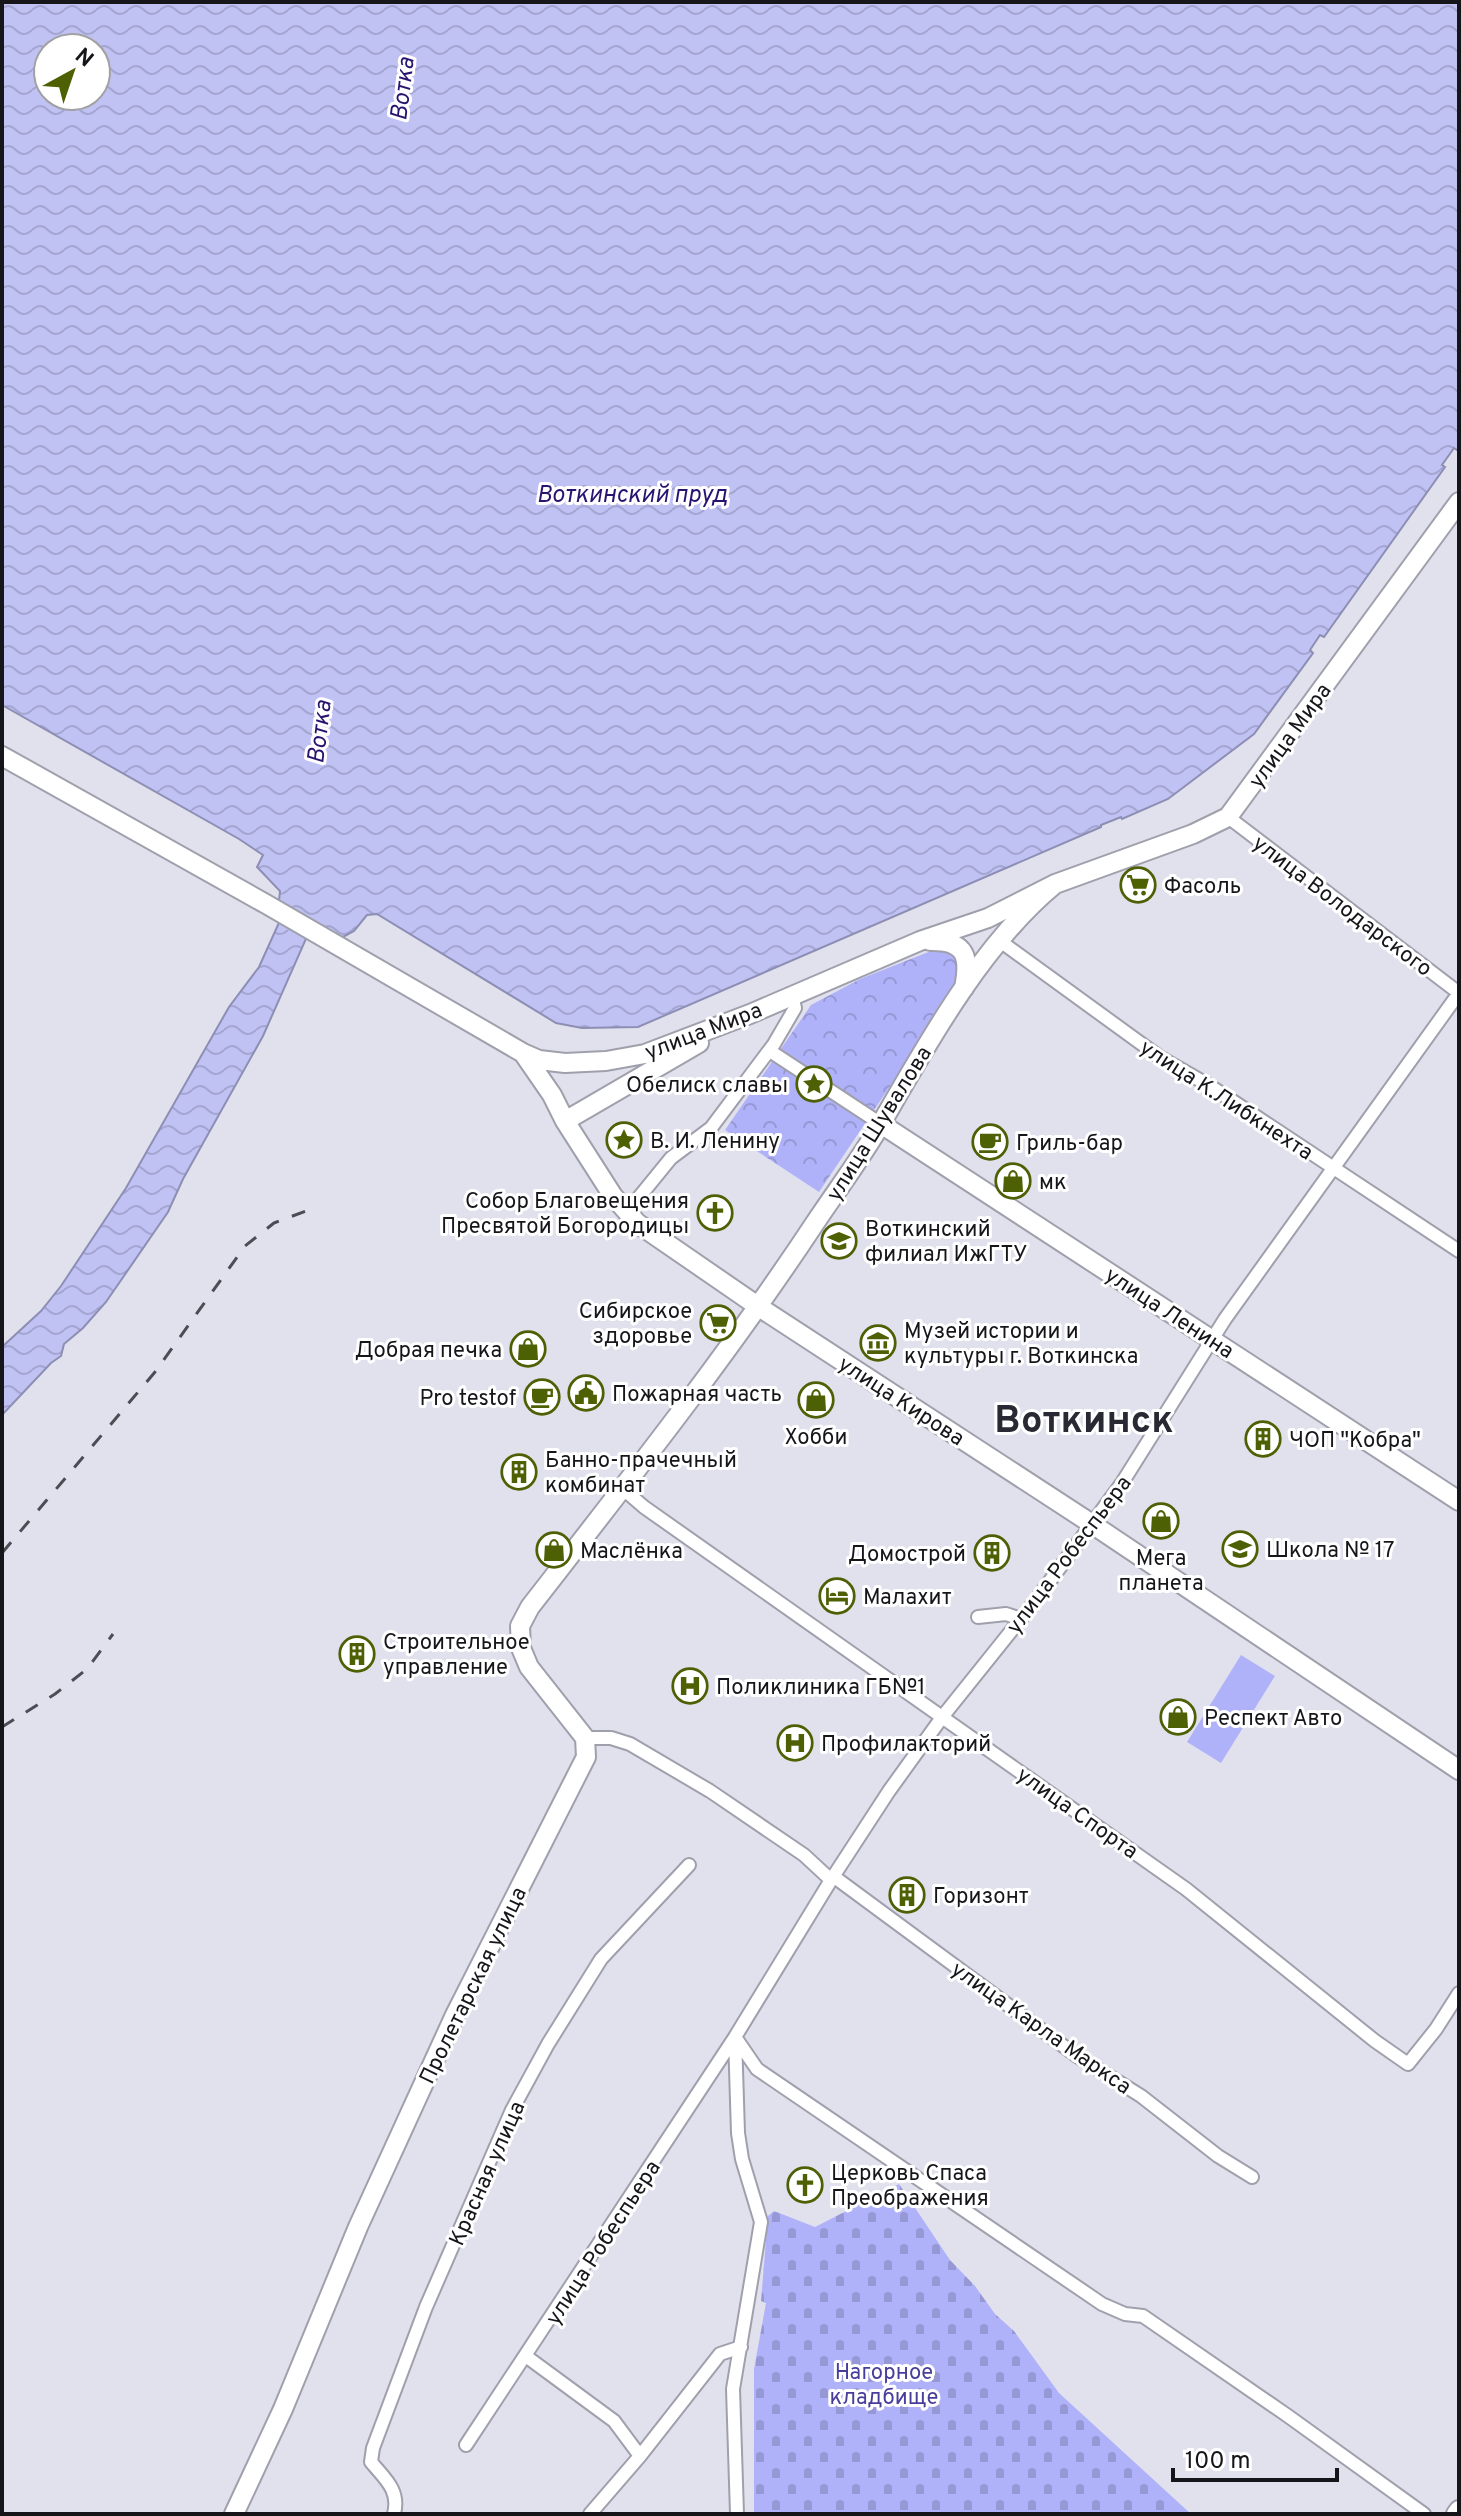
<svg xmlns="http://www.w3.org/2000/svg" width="1461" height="2516" font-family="Overpass,sans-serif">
<defs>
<pattern id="grass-dots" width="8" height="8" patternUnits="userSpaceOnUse" patternTransform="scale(2)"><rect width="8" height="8" fill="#b0b2f9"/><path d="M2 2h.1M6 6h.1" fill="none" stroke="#9698d5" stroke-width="1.8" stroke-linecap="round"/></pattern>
<pattern id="cemetery-stones" width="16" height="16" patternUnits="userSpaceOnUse" patternTransform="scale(2)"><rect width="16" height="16" fill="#b0b2f9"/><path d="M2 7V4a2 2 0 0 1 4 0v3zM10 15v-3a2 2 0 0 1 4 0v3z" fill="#9698d5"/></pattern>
<pattern id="park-crowns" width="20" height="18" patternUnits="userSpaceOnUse" patternTransform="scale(2)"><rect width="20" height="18" fill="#b0b2f9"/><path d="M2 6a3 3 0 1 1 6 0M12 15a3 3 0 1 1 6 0" fill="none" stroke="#9698d5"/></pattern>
<pattern id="water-waves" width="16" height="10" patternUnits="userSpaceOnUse" patternTransform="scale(2)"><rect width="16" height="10" fill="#c0c2f4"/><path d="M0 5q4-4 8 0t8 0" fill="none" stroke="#a4a6d1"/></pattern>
</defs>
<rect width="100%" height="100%" fill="#e1e1ee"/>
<path fill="url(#grass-dots)" d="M620 1123 638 1137 624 1155 606 1141Z"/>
<path fill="url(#cemetery-stones)" d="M899 2184 950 2260 975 2286 995 2314 1014 2331 1059 2393 1191 2514H754V2369L766 2303 761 2301 768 2216 774 2211 815 2227Z"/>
<path fill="url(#park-crowns)" d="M936 949 962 956V979L819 1192 725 1130 811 1005 860 979Z"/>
<path fill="#b0b2f9" d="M1241 1655 1275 1676 1221 1763 1187 1742Z"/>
<path fill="url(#water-waves)" stroke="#8d8eb3" stroke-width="2" fill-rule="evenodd" d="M2 2H1459V447L1457 450 1454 448 1442 465 1445 467 1324 637 1320 635 1310 650 1313 653 1254 734 1168 799 1122 819 1121 817 1101 825V827L638 1027 582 1028 556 1023 377 914 367 915 354 931 341 938 279 901 280 891 257 867 263 855 239 839 2 705ZM48 48H96V96H48Z
M282 916 309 932 263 1036 183 1179 168 1212 106 1302 83 1328 64 1344 61 1356 51 1363 2 1415V1347L41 1311 61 1286 126 1188 229 1007 259 967Z"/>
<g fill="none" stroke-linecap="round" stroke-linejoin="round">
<defs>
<path id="street" d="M1228 817 1459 993
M1000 941 1161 1058 1210 1086 1459 1251
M773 1053 881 1124
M627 1212 671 1158 711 1128 774 1044 795 1008 792 995
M622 1488 644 1507 1186 1889 1375 2041 1408 2064 1436 2029 1459 1993
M978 1617 1006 1614 1021 1619
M585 1738H611L630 1744 710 1791 804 1855 831 1880
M833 1876 1077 2056 1141 2096 1218 2156 1252 2177
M735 2037 757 2069 1102 2304 1125 2314 1143 2316 1288 2416 1424 2514
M735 2037 738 2133 742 2159 761 2222 733 2389 737 2514
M527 2357 614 2421 640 2456
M466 2445 735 2037 831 1880 889 1791 943 1716 1036 1600 1122 1483 1225 1319 1459 993
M394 2514C400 2490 385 2479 371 2462L373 2448 426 2307 512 2110 548 2044 601 1959 689 1865
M590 2514 640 2456 720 2354 741 2347"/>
<path id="secondary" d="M2 756 266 904 523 1053 539 1060 565 1063 606 1061 645 1054 750 1014 920 941 988 918 1055 884 1193 834 1228 817 1459 502
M930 941C967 940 970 958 964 988
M523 1053 552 1095 565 1121 613 1196 637 1223 759 1307 1092 1524 1459 1770
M565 1121 699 1043
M881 1124 1459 1501
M234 2514 283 2409 358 2227 455 2015 586 1757 585 1738 529 1667 521 1648 520 1626 530 1607C628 1481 727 1356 815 1223 837 1190 862 1157 882 1122 928 1042 983 943 1055 884
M1456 2514 1459 2510"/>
</defs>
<use href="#street" stroke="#9fa0ac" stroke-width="16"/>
<use href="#secondary" stroke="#9fa0ac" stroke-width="22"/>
<use href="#street" stroke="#fff" stroke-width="12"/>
<use href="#secondary" stroke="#fff" stroke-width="18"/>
<path stroke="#4c4c54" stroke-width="3" stroke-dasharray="14 14" stroke-linecap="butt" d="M2 1553 155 1372 245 1246 274 1223 306 1211
M2 1727 55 1694 87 1669 113 1634"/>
</g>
<defs>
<symbol id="supermarket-ring" viewBox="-11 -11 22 22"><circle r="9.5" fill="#fff" stroke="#4e6004" stroke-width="1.5"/><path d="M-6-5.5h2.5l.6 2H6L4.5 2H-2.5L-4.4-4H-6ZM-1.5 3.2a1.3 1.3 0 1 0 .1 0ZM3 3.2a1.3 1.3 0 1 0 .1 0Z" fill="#4e6004"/></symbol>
<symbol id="sight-ring" viewBox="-11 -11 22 22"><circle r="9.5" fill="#fff" stroke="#4e6004" stroke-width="1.5"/><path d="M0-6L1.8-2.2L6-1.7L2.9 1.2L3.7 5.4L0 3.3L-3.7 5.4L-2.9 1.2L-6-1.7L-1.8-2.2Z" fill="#4e6004"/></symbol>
<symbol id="cafe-ring" viewBox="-11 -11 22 22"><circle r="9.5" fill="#fff" stroke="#4e6004" stroke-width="1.5"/><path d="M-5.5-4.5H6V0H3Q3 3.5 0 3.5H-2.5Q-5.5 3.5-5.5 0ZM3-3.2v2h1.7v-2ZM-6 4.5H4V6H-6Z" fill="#4e6004"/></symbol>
<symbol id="shop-ring" viewBox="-11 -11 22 22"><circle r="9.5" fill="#fff" stroke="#4e6004" stroke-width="1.5"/><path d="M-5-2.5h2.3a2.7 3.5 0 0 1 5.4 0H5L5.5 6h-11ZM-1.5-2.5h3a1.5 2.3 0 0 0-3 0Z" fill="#4e6004"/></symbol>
<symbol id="church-ring" viewBox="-11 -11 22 22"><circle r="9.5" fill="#fff" stroke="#4e6004" stroke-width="1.5"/><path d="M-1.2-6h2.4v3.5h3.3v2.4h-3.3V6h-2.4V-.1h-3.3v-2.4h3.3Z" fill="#4e6004"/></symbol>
<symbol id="university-ring" viewBox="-11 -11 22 22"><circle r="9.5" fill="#fff" stroke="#4e6004" stroke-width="1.5"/><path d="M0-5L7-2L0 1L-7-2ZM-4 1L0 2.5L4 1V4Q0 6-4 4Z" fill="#4e6004"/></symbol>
<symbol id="museum-ring" viewBox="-11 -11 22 22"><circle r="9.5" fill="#fff" stroke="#4e6004" stroke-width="1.5"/><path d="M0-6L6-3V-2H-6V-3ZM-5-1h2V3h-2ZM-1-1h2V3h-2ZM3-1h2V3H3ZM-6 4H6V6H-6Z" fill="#4e6004"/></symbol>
<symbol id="civic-ring" viewBox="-11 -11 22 22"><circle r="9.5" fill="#fff" stroke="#4e6004" stroke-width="1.5"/><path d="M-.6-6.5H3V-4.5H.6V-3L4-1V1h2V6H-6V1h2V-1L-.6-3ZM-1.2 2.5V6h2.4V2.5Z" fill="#4e6004"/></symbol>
<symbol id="building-ring" viewBox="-11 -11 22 22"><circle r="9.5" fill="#fff" stroke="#4e6004" stroke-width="1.5"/><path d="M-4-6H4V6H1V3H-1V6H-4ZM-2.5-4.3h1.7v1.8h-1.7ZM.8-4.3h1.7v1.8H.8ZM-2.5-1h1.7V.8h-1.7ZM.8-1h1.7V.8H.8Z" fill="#4e6004"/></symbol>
<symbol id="school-ring" viewBox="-11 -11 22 22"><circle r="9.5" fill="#fff" stroke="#4e6004" stroke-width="1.5"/><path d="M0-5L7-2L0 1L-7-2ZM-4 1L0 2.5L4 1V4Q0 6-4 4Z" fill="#4e6004"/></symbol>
<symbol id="hotel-ring" viewBox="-11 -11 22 22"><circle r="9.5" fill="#fff" stroke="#4e6004" stroke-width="1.5"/><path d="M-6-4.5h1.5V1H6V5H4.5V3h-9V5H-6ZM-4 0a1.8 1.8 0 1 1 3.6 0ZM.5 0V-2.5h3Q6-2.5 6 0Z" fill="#4e6004"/></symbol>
<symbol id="hospital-ring" viewBox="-11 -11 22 22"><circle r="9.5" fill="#fff" stroke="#4e6004" stroke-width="1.5"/><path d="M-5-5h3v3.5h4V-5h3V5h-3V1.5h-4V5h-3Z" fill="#4e6004"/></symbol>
</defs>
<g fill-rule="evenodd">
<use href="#supermarket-ring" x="1118" y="865" width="40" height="40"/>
<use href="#sight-ring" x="794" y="1064" width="40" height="40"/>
<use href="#sight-ring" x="604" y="1120" width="40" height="40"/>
<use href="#cafe-ring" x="970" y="1122" width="40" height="40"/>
<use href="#shop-ring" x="993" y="1161" width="40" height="40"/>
<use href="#church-ring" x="695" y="1193" width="40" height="40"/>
<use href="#university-ring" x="819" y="1221" width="40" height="40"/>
<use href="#supermarket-ring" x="698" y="1303" width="40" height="40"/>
<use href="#museum-ring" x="858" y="1323" width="40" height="40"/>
<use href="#shop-ring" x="508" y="1329" width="40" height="40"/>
<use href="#civic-ring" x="566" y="1373" width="40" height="40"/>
<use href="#cafe-ring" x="522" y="1377" width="40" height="40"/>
<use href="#shop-ring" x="796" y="1380" width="40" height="40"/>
<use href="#building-ring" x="1243" y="1419" width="40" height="40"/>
<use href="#building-ring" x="499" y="1452" width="40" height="40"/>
<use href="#shop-ring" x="1141" y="1501" width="40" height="40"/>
<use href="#school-ring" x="1220" y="1529" width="40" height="40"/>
<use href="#shop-ring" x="534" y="1530" width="40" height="40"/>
<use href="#building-ring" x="972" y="1533" width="40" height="40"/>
<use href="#hotel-ring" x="817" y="1576" width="40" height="40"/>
<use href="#building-ring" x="337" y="1634" width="40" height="40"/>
<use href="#hospital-ring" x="670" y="1666" width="40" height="40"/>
<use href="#shop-ring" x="1158" y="1697" width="40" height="40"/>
<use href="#hospital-ring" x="775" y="1723" width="40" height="40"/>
<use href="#building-ring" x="887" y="1875" width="40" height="40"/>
<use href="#church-ring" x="785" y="2165" width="40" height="40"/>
</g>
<g text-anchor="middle" stroke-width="6" stroke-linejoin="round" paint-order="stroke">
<g font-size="22" fill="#15151a" stroke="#fff">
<text transform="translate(1289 735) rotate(-54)" y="8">улица Мира</text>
<text transform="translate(1343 905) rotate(37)" y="8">улица Володарского</text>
<text transform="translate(703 1030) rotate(-21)" y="8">улица Мира</text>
<text transform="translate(1227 1099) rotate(33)" y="8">улица К.Либкнехта</text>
<text transform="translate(878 1123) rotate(-58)" y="8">улица Шувалова</text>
<text transform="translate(1170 1312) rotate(33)" y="8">улица Ленина</text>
<text transform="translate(902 1400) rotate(33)" y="8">улица Кирова</text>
<text transform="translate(1068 1554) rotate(-53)" y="8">улица Робеспьера</text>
<text transform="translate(1078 1812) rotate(35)" y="8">улица Спорта</text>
<text transform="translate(472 1985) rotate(-64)" y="8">Пролетарская улица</text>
<text transform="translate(1042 2027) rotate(35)" y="8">улица Карла Маркса</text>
<text transform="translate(486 2173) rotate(-66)" y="8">Красная улица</text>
<text transform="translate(602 2242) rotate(-57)" y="8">улица Робеспьера</text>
</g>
<g font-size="22" fill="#15151a" stroke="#fff" text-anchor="start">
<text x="1164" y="893">Фасоль</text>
<text x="788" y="1092" text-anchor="end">Обелиск славы</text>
<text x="650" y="1148">В. И. Ленину</text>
<text x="1016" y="1150">Гриль-бар</text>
<text x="1039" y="1189">мк</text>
<text x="689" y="1208" text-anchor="end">Собор Благовещения<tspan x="689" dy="25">Пресвятой Богородицы</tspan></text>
<text x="865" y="1236">Воткинский<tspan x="865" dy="25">филиал ИжГТУ</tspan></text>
<text x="692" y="1318" text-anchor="end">Сибирское<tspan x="692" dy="25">здоровье</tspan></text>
<text x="904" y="1338">Музей истории и<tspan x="904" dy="25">культуры г. Воткинска</tspan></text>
<text x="502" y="1357" text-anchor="end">Добрая печка</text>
<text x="612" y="1401">Пожарная часть</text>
<text x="516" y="1405" text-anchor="end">Pro testof</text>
<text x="816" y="1444" text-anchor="middle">Хобби</text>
<text x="1289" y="1447">ЧОП "Кобра"</text>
<text x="545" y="1467">Банно-прачечный<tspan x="545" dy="25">комбинат</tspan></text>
<text x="1266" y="1557">Школа № 17</text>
<text x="580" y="1558">Маслёнка</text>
<text x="966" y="1561" text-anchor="end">Домострой</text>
<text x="1161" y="1565" text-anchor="middle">Мега<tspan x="1161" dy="25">планета</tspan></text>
<text x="863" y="1604">Малахит</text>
<text x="383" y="1649">Строительное<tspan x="383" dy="25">управление</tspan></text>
<text x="716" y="1694">Поликлиника ГБ№1</text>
<text x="1204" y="1725">Респект Авто</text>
<text x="821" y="1751">Профилакторий</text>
<text x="933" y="1903">Горизонт</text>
<text x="831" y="2180">Церковь Спаса<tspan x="831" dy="25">Преображения</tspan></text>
</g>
<g font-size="22" fill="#473e9b" stroke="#fff">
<text x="884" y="2379">Нагорное<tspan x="884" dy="25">кладбище</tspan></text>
</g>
<g font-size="24" font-style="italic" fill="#281470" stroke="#fff">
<text transform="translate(402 89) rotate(-83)" y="8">Вотка</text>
<text x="632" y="502">Воткинский пруд</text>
<text transform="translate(319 732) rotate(-83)" y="8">Вотка</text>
</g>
<g font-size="38" font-weight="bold" fill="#282932" stroke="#fff">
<text x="1084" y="1432">Воткинск</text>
</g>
</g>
<rect width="1461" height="2516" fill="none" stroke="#15151a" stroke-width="8"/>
<g transform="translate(72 72) rotate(40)"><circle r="38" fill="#ffffff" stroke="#a1a1a3" stroke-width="2"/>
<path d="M0-6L14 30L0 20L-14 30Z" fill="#4e6004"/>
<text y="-12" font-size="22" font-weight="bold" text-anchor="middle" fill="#15151a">N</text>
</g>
<path d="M1173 2468v12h164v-12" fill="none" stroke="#15151a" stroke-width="4"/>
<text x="1185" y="2468" font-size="24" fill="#15151a" stroke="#ffffff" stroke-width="6" paint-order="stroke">100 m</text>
</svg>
